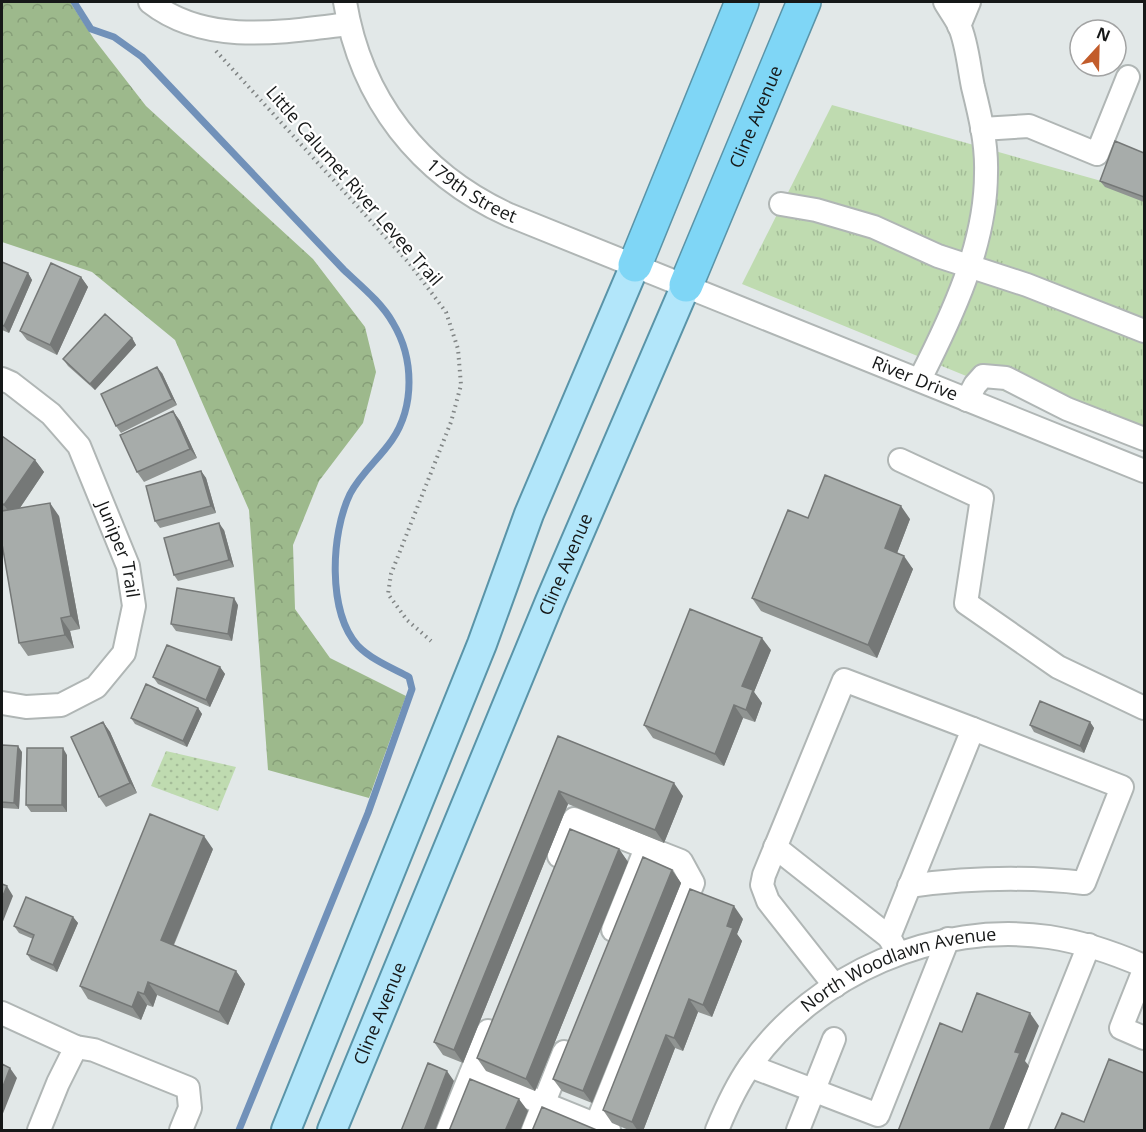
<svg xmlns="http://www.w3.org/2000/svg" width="1146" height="1132" font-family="'Open Sans',sans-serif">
<defs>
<pattern id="grass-tufts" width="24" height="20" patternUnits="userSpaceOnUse" patternTransform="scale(1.5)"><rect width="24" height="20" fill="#bfdbb0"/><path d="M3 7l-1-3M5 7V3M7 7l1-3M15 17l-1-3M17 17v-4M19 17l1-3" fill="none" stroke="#a3bb97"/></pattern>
<pattern id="forest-crowns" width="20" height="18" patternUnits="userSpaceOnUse" patternTransform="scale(1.5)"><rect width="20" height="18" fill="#9db98c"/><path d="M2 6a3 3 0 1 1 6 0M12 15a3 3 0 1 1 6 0" fill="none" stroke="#869e78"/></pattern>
<pattern id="park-dots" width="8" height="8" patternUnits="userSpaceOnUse" patternTransform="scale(1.5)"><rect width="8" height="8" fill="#bfdbb0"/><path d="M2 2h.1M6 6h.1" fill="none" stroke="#a3bb97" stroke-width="1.8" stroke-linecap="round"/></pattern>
</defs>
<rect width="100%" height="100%" fill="#e2e8e8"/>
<path fill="url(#grass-tufts)" d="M832 105 1144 193V449L742 284Z"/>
<path fill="url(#forest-crowns)" d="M2 2H70L94 39 146 106 313 259 365 327 376 372 363 423 319 481 293 545 295 609 330 658 406 696 369 798 268 770 249 510 175 340 92 272 2 242Z"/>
<path fill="url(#park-dots)" d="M166 751 236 767 218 811 151 786Z"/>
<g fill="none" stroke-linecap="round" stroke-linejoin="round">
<path stroke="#7191b9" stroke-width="7" d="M74 2 91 29 114 37 142 57 344 270C361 286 382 303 393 323 414 358 415 406 392 440 379 459 361 473 350 494 331 533 327 612 358 646 372 660 392 668 409 677L412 689 368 813 239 1130"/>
<defs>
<g id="minor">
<path d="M150 2C206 46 283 32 349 24"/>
<path id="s1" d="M345 2C361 99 419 174 509 215L1144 471"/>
<path d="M959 26 969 2"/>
<path d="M982 129 1029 126 1097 154 1128 77"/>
<path d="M781 204 816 210 874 227 938 256 1027 285 1144 331"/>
<path id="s2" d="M2 379 11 383 51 414 79 446 128 566 134 606 124 653 96 687 61 705 26 707 2 703"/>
<path d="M920 379C952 316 986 245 986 173 987 144 980 115 973 87 969 68 967 42 959 25 955 17 949 9 945 2"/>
<path d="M967 400 975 385 983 376 1006 378 1067 409 1144 439"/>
<path d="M900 460 982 498 966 603 1058 667 1144 708"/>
<path d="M775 847 889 937"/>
<path d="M559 856 574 819 681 861 693 883 596 1125"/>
<path d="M909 886C968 878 1024 876 1084 883L1122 787 973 729"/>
<path d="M613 930 646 848"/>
<path d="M1144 970 1121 1028 1144 1038"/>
<path d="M835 986 768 901 762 885 764 875 844 680 973 729 889 937 898 953"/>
<path d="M2 1013 76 1047 94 1050 188 1088 190 1108 181 1130"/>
<path d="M750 1066 878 1115 948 939"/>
<path d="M471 1074 609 1130"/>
<path d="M39 1130 58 1083 76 1047"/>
<path d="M448 1130 488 1031"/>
<path d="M533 1130 564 1052"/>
<path id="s3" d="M717 1130C726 1108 736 1086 750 1066 815 973 937 921 1049 937 1082 942 1114 953 1144 966"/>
<path d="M798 1130 834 1039"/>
<path d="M1015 1130 1089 945"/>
</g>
<g id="major">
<path d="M286 1130 482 644 529 514 635 265"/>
<path id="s4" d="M332 1130 550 601 686 285"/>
</g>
<g id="highway">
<path d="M635 265 742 2"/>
<path id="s5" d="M686 285 804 2"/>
</g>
</defs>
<use href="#minor" stroke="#b0b6b5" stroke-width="26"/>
<use href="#major" stroke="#5a94a8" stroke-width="32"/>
<use href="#highway" stroke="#5a94a8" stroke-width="36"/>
<path stroke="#818585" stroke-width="4" stroke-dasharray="1.5 4.5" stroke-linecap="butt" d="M216 51 409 263 446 312 458 349 461 385 451 422 391 574 388 594 407 620 431 641"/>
<use href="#minor" stroke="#fff" stroke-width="22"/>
<use href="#major" stroke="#b2e6fa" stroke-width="28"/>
<use href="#highway" stroke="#7fd6f6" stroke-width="33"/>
</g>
<path fill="#909492" d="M1144 153V202L1105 187 1100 181Z
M2 262 28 273 32 280 9 333 2 330Z
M81 277 88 287 57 355 27 340 20 331Z
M132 338 136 345 95 390 68 366 63 359Z
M162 373 177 405 121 433 116 426Z
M173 411 180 421 197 458 144 482 137 472Z
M2 436 35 460 44 472 20 508 59 516 80 629 70 631 74 648 28 656 19 643 3 511 2 510Z
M201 471 206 478 216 513 160 528 155 521Z
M808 518 910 519 897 553 913 569 877 658 761 611 752 598Z
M224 530 234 567 178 581 174 575Z
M238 605 232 641 176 631 171 624Z
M771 650 754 692 762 703 755 722 743 718 724 766 653 738 644 725Z
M220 667 225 674 210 707 158 684 153 677Z
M198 708 202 714 187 747 135 724 131 718Z
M103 722 110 732 137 793 106 807 99 797Z
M1090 722 1094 728 1084 753 1034 732 1030 725Z
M558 736 683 796 664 843 568 804 463 1063 443 1055 434 1042Z
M2 745 22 752 19 809 2 808Z
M67 755V812H31L26 805Z
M213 849 174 945 236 971 245 984 228 1025 157 995 153 1007 147 1005 141 1020 88 999 80 986Z
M619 849 628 862 535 1091 486 1071 477 1058Z
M672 870 681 883 592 1103 562 1091 553 1079Z
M73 917 78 923 57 972 31 960 27 954 33 939 19 933 14 926Z
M743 919 737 934 742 941 712 1017 698 1012 683 1051 675 1048 643 1131H631L612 1123 603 1110Z"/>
<path fill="#757877" d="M28 273 32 280 9 333 4 326Z
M81 277 88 287 57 355 50 345Z
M132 338 136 345 95 390 90 384Z
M157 367 162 373 177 405 172 399Z
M173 411 180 421 197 458 190 449Z
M35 460 44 472 13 518 4 505Z
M201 471 206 478 216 513 211 506Z
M50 503 59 516 80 629 71 616Z
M901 506 910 519 894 561 885 548Z
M219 523 224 530 234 567 229 560Z
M904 556 913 569 877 658 868 645Z
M234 598 238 605 232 641 228 634Z
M61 618 70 631 74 648 65 635Z
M762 638 771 650 754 692 762 703 755 722 746 710 742 686Z
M220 667 225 674 210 707 206 700Z
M734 705 743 718 724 766 715 754Z
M198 708 202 714 187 747 183 741Z
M103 722 110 732 137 793 130 783Z
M1090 722 1094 728 1084 753 1080 746Z
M18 746 22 752 19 809 14 803Z
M63 748 67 755V812L62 805Z
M674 783 683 796 664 843 655 830Z
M559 791 568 804 463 1063 454 1050Z
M204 836 213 849 170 953 161 940Z
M619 849 628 862 535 1091 526 1079Z
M672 870 681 883 592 1103 583 1091Z
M7 886 13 896 2 924V898Z
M734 906 743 919 737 934 742 941 712 1017 703 1005 727 926Z
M73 917 78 923 57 972 53 965Z
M236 971 245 984 228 1025 219 1012Z
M148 982 157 995 153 1007 144 994Z
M138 992 147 1005 141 1020 132 1007Z
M689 999 698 1012 683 1051 674 1038Z
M1030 1013 1039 1026 1025 1061 1029 1066 1003 1131H989L1015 1052Z
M666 1035 675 1048 643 1131H638L632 1122Z
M10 1068 17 1078 2 1116V1089Z
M447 1071 454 1081 435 1131H424Z
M519 1099 528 1111 520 1131H505Z"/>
<path fill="#a7acaa" stroke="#757877" stroke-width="1.5" d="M1115 141 1144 153V197L1100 181Z
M2 262 28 273 4 326 2 325Z
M51 263 81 277 50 345 20 331Z
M105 314 132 338 90 384 63 359Z
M157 367 172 399 116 426 101 394Z
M173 411 190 449 137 472 120 435Z
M2 436 35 460 4 505 2 503Z
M201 471 211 506 155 521 146 486Z
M825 475 901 506 885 548 904 556 868 645 752 598 788 510 808 518Z
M50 503 71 616 61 618 65 635 19 643 2 544V511Z
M219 523 229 560 174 575 164 538Z
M177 588 234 598 228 634 171 624Z
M690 609 762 638 742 686 753 690 746 710 734 705 715 754 644 725Z
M167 645 220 667 206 700 153 677Z
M146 684 198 708 183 741 131 718Z
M1040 701 1090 722 1080 746 1030 725Z
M103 722 130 783 99 797 71 737Z
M558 736 674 783 655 830 559 791 454 1050 434 1042Z
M2 745 18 746 14 803 2 802Z
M27 748H63L62 805H26Z
M150 814 204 836 161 940 236 971 219 1012 148 982 144 994 138 992 132 1007 80 986Z
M570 829 619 849 526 1079 477 1058Z
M643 857 672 870 583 1091 553 1079Z
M2 884 7 886 2 898Z
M690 889 734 906 727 926 733 928 703 1005 689 999 674 1038 666 1035 632 1122 603 1110Z
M26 897 73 917 53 965 27 954 34 935 14 926Z
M977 993 1030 1013 1015 1052 1020 1053 989 1131H898L940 1023 962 1032Z
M1109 1059 1144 1073V1131H1054L1062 1113 1084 1122Z
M428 1063 447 1071 424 1131H401Z
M2 1064 10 1068 2 1089Z
M470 1079 519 1099 505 1131H449Z
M542 1107 599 1131H532Z"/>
<g text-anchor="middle" stroke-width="4.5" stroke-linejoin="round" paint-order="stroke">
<g font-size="18" fill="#161818" stroke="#fff">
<text dy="6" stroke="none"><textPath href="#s5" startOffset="182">Cline Avenue</textPath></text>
<text transform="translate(354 186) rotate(49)" y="6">Little Calumet River Levee Trail</text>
<text dy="6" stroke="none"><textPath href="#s1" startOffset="236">179th Street</textPath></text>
<text dy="6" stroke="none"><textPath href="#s1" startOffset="718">River Drive</textPath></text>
<text dy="6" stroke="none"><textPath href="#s2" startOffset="214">Juniper Trail</textPath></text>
<text dy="6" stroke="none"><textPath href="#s4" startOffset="612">Cline Avenue</textPath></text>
<text dy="6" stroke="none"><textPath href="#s3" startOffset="256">North Woodlawn Avenue</textPath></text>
<text dy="6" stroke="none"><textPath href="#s4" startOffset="126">Cline Avenue</textPath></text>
</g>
</g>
<rect width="1146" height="1132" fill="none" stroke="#161818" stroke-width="6"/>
<g transform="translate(1098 48) rotate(22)"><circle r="28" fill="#ffffff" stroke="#a2a3a3" stroke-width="1.5"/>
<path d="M0-4.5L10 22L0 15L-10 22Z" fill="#c25c2b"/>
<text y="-9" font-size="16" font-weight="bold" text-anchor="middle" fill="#161818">N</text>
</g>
</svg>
